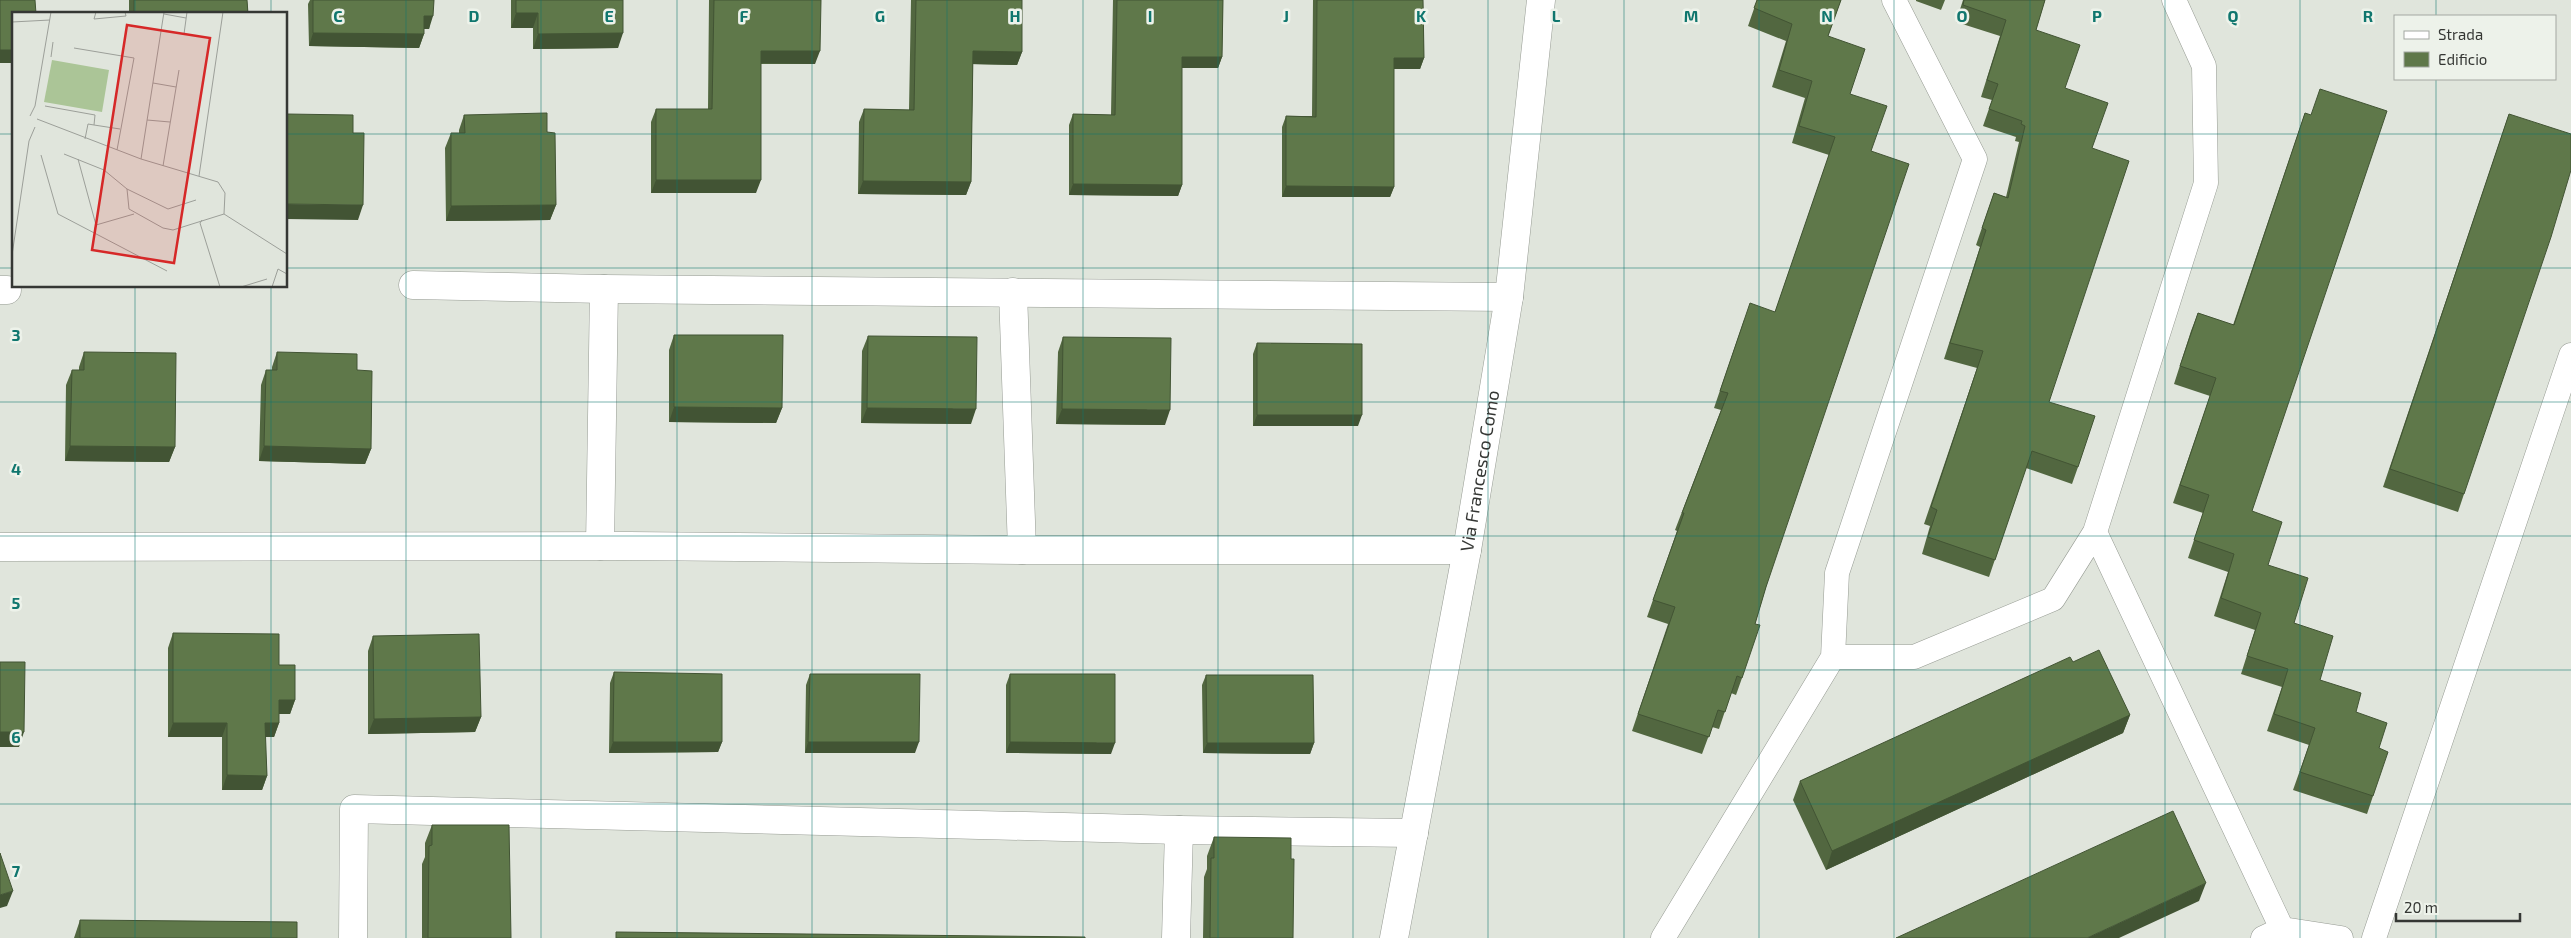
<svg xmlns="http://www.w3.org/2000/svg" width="2571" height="938" font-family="'Exo 2',sans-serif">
<rect width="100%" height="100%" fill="#e0e5dc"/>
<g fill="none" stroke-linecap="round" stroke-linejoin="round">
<defs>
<path id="service" d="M2095 532 2282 929 2341 938
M1833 657 1837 573 1975 159 1894 0
M1663 938 1833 657H1914L2053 599 2095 532 2206 183 2204 66 2174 0
M2263 938 2282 929
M2374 938 2571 355"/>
<g id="minor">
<path d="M413 285 604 289 1509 297"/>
<path d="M0 290H7"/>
<path d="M1013 292 1022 550"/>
<path d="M600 546 604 289"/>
<path d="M0 547 629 546 1022 550H1467"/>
<path d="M353 938 354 809 1179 830 1414 833"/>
<path d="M1176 938 1179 830"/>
<path id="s1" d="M1394 938 1467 550 1509 297 1541 0"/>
</g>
</defs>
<use href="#service" stroke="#969b93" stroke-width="25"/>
<use href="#minor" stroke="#969b93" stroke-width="29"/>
<use href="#service" stroke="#fff" stroke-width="24"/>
<use href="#minor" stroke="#fff" stroke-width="28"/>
</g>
<path fill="#526740" d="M129 0H247L248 14H129Z
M310 0H434L429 29H424V34L419 48 309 46 308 4Z
M511 0H623L618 48 533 49V28H511Z
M709 0H821L815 64H761L756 193H651V122L656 109H708Z
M911 0H1022V52L1017 65 973 64 971 182 966 195 858 194 859 122 864 109 909 110Z
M1113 0H1223L1222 57 1218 68H1182V185L1178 196 1069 195V125L1073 114 1111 115Z
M1313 0H1423L1424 58 1420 69H1394V187L1390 197H1282V127L1286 116H1312Z
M1757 0H1841L1828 36 1871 151 1766 587 1755 624 1742 678 1736 695 1731 693 1719 729 1712 727 1702 754 1632 731 1668 624 1647 617 1677 531 1675 530 1721 410 1714 408 1744 320 1775 312 1829 155 1792 143 1805 98 1772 87 1786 41 1748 26Z
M1916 0H1945L1941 10 1916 1Z
M1963 0H2045L2036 30 2065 88 2092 148 2049 402 2078 467 2072 484 2026 468 1989 577 1922 554 1930 526 1924 524 1977 368 1944 359 1980 247 1976 245 1988 210 1994 193 2006 197 2019 142 2015 141 2016 137 1983 126 1992 100 1981 97 2000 36 1956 22Z
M2305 113 2252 511 2268 565 2320 680 2356 712 2379 748 2373 796 2367 814 2293 790 2309 745 2267 731 2282 687 2241 674 2255 630 2214 616 2228 572 2188 558 2203 513 2173 503 2210 396 2174 384 2191 331 2198 313 2233 325Z
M2509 114 2464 494 2458 512 2383 487Z
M464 115 547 132 556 205 550 220 446 221 445 148 451 133H459V130Z
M674 335 782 408 776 423 669 422V350Z
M868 336 971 424 861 423 862 351Z
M1063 337 1165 425 1056 424 1058 352Z
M1257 343 1358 426H1253V354Z
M84 352 175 447 169 462 65 461 66 385 72 370H79V367Z
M277 352 357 370 371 449 365 464 259 461 261 385 266 370H272V367Z
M173 633 279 665 295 700 290 714H279V723L274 737H265L267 776 262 790H222V737H168V648Z
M373 636 481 717 475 732 368 734V651Z
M2073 662 2130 715 2123 733 1826 870 1793 800 1800 781Z
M614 672 722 742 718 752 609 753 610 683Z
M810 674 915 753H805L806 685Z
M1010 674 1111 754 1006 753V685Z
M1206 675 1314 743 1310 754 1203 753 1202 685Z
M432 825 511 938H422V864L425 857V843Z
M1214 837 1291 859 1293 938H1203L1204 877 1207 869V856Z
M80 920 297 938H74Z"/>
<path fill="#425434" d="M516 13H538L533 28H511Z
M424 16H433L429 29H420Z
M313 33 424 34 419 48 309 46Z
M623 33 618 48 533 49 538 34Z
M0 50H14V63H0Z
M761 51H820L815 64 756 63Z
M973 51 1022 52 1017 65 968 64Z
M1182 57H1222L1218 68H1178Z
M1394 58H1424L1420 69H1390Z
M656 180H761L756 193H651Z
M863 181 971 182 966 195 858 194Z
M1073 184 1182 185 1178 196 1069 195Z
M1286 186 1394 187 1390 197H1282Z
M286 204 363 205 358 220 286 219Z
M556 205 550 220 446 221 451 206Z
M674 407 782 408 776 423 669 422Z
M867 408 976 409 971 424 861 423Z
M1062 409 1170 410 1165 425 1056 424Z
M1257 415H1362L1358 426H1253Z
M70 446 175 447 169 462 65 461Z
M264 446 371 449 365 464 259 461Z
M279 700H295L290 714H274Z
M2130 715 2123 733 1826 870 1832 851Z
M481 717 475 732 368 734 374 719Z
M173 723H227L222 737H168Z
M265 723H279L274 737H260Z
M0 732H24L19 747H0Z
M613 742H722L718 752 609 753Z
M808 742H919L915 753H805Z
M1010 742 1115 743 1111 754 1006 753Z
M1207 743H1314L1310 754 1203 753Z
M227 775 267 776 262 790H222Z
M2206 883 2199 901 2119 938H2087Z
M13 891 7 906 0 908V895Z"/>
<path fill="#5f784a" stroke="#425434" d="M0 0H35L36 14H14V50H0Z
M134 0H247L248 14H134Z
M313 0H434L433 16H424V34L313 33Z
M516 0H623V33L538 34V13H516Z
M714 0H821L820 51H761V180H656V109H712Z
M916 0H1022V52L973 51 971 182 863 181 864 109 914 110Z
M1117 0H1223L1222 57H1182V185L1073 184V114L1115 115Z
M1317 0H1423L1424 58H1394V187L1286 186V116L1316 117Z
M1757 0H1841L1828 36 1865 49 1850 94 1887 106 1871 151 1909 164 1766 587 1755 624 1760 625 1742 678 1737 676 1725 712 1718 710 1709 737 1638 714 1675 607 1653 600 1684 513H1682L1728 393 1720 391 1750 303 1775 312 1835 137 1799 126 1812 81 1779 70 1792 24 1754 8Z
M1964 0H2045L2036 30 2080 45 2065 88 2108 103 2092 148 2129 161 2049 402 2095 416 2078 467 2032 451 1995 560 1928 537 1937 510 1931 507 1983 351 1950 343 1986 230 1982 228 1994 193 2008 198 2025 126 2021 124 2022 121 1989 109 1998 84 1987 80 2006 20 1963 5Z
M2320 89 2387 111 2252 511 2282 522 2268 565 2308 578 2294 623 2333 636 2320 680 2361 693 2356 712 2387 723 2379 748 2388 752 2373 796 2300 772 2315 728 2274 714 2288 669 2247 656 2261 613 2221 598 2234 554 2194 540 2209 495 2180 485 2216 378 2180 366 2198 313 2234 325 2305 113 2311 115Z
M547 113V132L555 133 556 205 451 206V133H465L464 115Z
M286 114 353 115V133H364L363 205 286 204Z
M2509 114 2571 134V170L2551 237 2464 494 2390 469Z
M674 335H783L782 408 674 407Z
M868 336 977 337 976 409 867 408Z
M1063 337 1171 338 1170 410 1062 409Z
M1257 343 1362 344V415H1257Z
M84 352 176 353 175 447 70 446 72 370H84Z
M277 352 357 354V370L372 371 371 449 264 446 266 370H277Z
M173 633 279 634V665H295V700H279V723H265L267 776 227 775V723H173Z
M479 634 481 717 374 719 373 636Z
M2099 650 2130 715 1832 851 1800 781 2070 657 2073 662Z
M0 662H25L24 732H0Z
M614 672 722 674V742H613Z
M810 674H920L919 742H808Z
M1010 674H1115V743L1010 742Z
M1206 675H1313L1314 743H1207Z
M2173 811 2206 883 2087 938H1896Z
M432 825H509L511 938H428L429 846 432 845Z
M1214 837 1291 838V859H1294L1293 938H1210L1211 858H1214Z
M0 853 13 891 0 895Z
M80 920 297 922V938H80Z
M616 932 1085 937V938H616Z"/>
<path fill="none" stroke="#0f766e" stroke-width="1" stroke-opacity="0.55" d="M135 0V14M271 0V14M406 0V938M541 0V938M677 0V938M812 0V938M947 0V938M1083 0V938M1218 0V938M1353 0V938M1488 0V938M1624 0V938M1759 0V938M1894 0V938M2030 0V938M2165 0V938M2300 0V938M2436 0V16M2436 79V938M0 134H14M286 134H2571M0 268H14M286 268H2571M135 286V938M271 286V938M0 402H2571M0 536H2571M0 670H2571M0 804H2571"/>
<g text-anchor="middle" stroke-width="5" stroke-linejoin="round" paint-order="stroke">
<g font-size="18" fill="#353734" stroke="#edf2ea">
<text dy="6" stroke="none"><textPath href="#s1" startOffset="475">Via Francesco Como</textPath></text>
</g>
</g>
<g transform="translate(12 12)">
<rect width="275" height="275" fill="#e0e5dc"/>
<path d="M40 48 97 58 90 100 32 90Z" fill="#abc597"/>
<path fill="none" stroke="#9c9f99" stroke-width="1" d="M84 0 82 7 114 4 113 0M152 2 174 6M0 10 38 8M172 22 175 0M62 36 122 46 105 138M39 45 41 30M141 71 164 75M33 94 83 103 82 113 108 117M18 104 23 94 39 0M25 107 129 147 206 170 213 181 212 202 275 242M135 108 158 110M73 127 76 112 82 113M52 142 92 158 115 177 117 197 151 216 161 218 212 202M29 143 46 202 155 259M66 147 84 213M129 147 152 0M151 154 167 58M187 164 211 0M115 177 156 197 184 188M190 208 188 211 208 275M83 216 84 213 122 202M0 243 17 129 23 115M229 275 255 267M260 275 266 257 275 262"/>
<path fill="#d62828" fill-opacity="0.15" stroke="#d62828" stroke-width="2.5" d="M115 13 198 26 162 251 80 238Z"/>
<rect width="275" height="275" fill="none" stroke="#353734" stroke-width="2.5"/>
</g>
<g font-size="16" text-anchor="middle" font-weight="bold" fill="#0f766e" stroke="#edf2ea" stroke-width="5" stroke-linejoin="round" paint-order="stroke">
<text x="338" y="22">C</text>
<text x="474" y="22">D</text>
<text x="609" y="22">E</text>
<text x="744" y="22">F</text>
<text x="880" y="22">G</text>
<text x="1015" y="22">H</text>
<text x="1150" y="22">I</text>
<text x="1286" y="22">J</text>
<text x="1421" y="22">K</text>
<text x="1556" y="22">L</text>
<text x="1691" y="22">M</text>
<text x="1827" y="22">N</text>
<text x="1962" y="22">O</text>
<text x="2097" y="22">P</text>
<text x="2233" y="22">Q</text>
<text x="2368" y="22">R</text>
<text x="16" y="341">3</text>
<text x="16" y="475">4</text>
<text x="16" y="609">5</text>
<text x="16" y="743">6</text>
<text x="16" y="877">7</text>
</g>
<rect x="2394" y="15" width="162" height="65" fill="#edf2ea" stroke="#a3a7a1"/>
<rect x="2404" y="31" width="25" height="8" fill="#ffffff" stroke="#a3a7a1"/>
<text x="2438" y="40" font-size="15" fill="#353734">Strada</text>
<rect x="2404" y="52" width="25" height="15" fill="#5f784a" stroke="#a3a7a1"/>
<text x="2438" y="65" font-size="15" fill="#353734">Edificio</text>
<path d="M2396 913v8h124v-8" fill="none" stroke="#353734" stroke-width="2.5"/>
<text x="2404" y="913" font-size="15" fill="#353734" stroke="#edf2ea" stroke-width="4" paint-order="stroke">20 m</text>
</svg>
